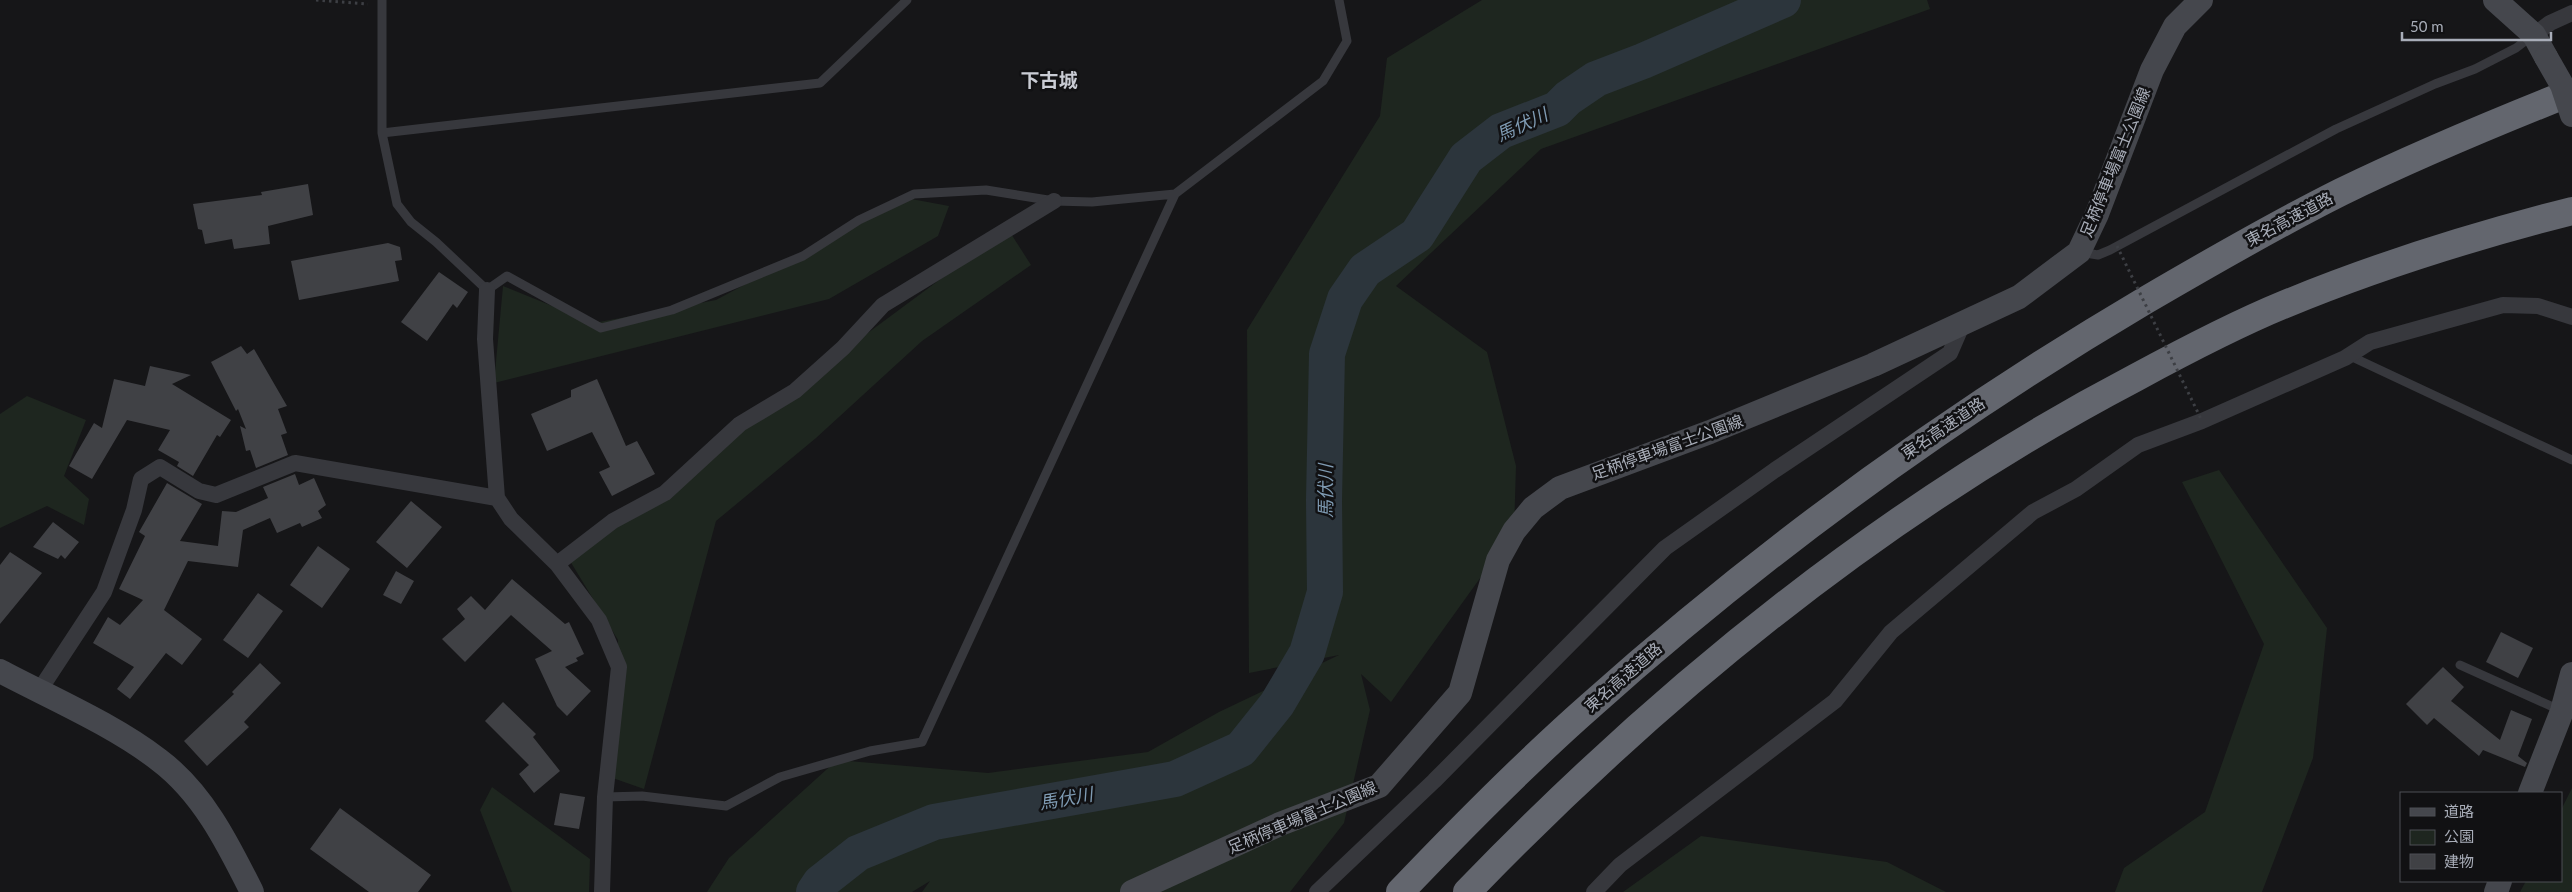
<svg xmlns="http://www.w3.org/2000/svg" width="2572" height="892" font-family="Lato,'Noto Sans JP',sans-serif">
<rect width="100%" height="100%" fill="#161618"/>
<path fill="#1e261f" d="M1482 0H1927L1930 9 1541 149 1396 286 1487 352 1516 466 1514 531 1391 702 1361 674 1370 710 1344 823 1290 892H922L930 881 912 892H707L729 858 837 760 988 773 1148 752 1219 712 1339 655 1249 673 1247 330 1380 116 1387 58Z
M906 198 949 206 938 236 829 299 494 383 503 286 594 323 716 300Z
M1008 229 1031 265 922 341 816 438 716 521 644 789 607 776 618 640 567 556Z
M27 396 86 420 64 476 89 499 84 525 47 506 0 528V414Z
M2219 470 2327 628 2313 758 2262 892H2115L2124 868 2205 812 2264 644 2182 482Z
M492 787 590 859 589 892H512L480 810Z
M2572 788V892H2520L2526 881H2561V810Z
M1701 836 1887 862 1946 892H1623Z"/>
<g fill="none" stroke-linecap="round" stroke-linejoin="round">
<path stroke="#2c353c" stroke-width="36" d="M814 892 820 883 858 853 934 822 1175 779 1241 749 1277 704 1307 653 1325 592 1324 500 1327 354 1345 299 1365 270 1417 235 1466 158 1501 131 1557 109 1568 98 1596 79 1643 61 1783 0"/>
</g>
<path fill="#404145" d="M308 184 313 215 268 226 270 244 234 249 232 239 205 244 202 230 198 229 193 204 262 195 261 192Z
M388 243 400 247 402 260 395 261 399 281 299 300 291 261Z
M439 272 468 292 457 308 453 304 427 341 401 322Z
M241 346 247 354 254 349 287 406 278 409 287 433 281 435 288 455 256 468 250 450 246 451 240 426 246 429 238 409 236 411 211 362Z
M150 366 191 375 172 384 231 420 220 437 217 435 193 476 177 466 179 462 158 450 170 430 127 420 92 479 69 466 94 423 102 428 114 379 145 386Z
M597 379 626 446 637 441 655 474 612 496 599 472 610 467 592 432 547 451 531 414 571 397V390Z
M295 474 299 485 314 478 326 505 318 511 322 518 302 527 300 523 277 533 270 518 243 530 238 567 188 561 164 610 202 639 182 665 166 653 130 699 117 689 134 667 93 643 108 617 120 625 143 600 119 589 145 536 139 532 167 483 202 504 180 541 218 546 222 511 236 512 268 498 263 487Z
M411 501 442 527 407 568 376 542Z
M53 522 79 542 65 559 61 555 58 559 33 547Z
M318 546 350 569 322 608 290 585Z
M10 552 42 573 0 624V565Z
M396 571 414 581 401 604 383 595Z
M512 579 565 624 569 622 584 654 576 658 578 661 565 667 591 691 567 716 557 706 535 659 552 651 511 615 465 662 442 639 465 619 457 609 471 596 485 610Z
M258 593 283 611 248 658 223 640Z
M2501 632 2533 648 2518 678 2486 662Z
M260 663 281 683 244 722 249 727 207 766 184 741 234 694 232 692Z
M2443 667 2464 687 2451 701 2500 740 2511 710 2532 719 2518 756 2527 763 2525 767 2483 750 2479 756 2434 718 2427 725 2406 704Z
M503 702 536 734 533 737 560 771 534 793 519 774 529 765 485 721Z
M560 793 585 797 579 829 554 825Z
M340 808 431 875 418 892H369L310 849Z"/>
<g fill="none" stroke-linecap="round" stroke-linejoin="round">
<path stroke="#3d3f44" stroke-width="3" stroke-dasharray="2.5 4" stroke-linecap="butt" d="M316 0 368 4"/>
<path stroke="#37383d" stroke-width="9" d="M382 0V133L397 204 411 222 436 242 487 290 507 276 601 328 672 310 803 256 859 220 914 194 986 190 1054 201 1092 202 1175 194
M382 133 820 83 907 0
M2079 252 2098 255 2110 250 2336 129 2435 84 2475 69 2516 48 2533 35
M2348 355 2572 460
M2460 665 2562 711
M605 797 642 796 726 806 780 777 870 751 922 742 1175 194 1323 81 1347 41 1339 0"/>
<path stroke="#37383d" stroke-width="16" d="M2534 35 2550 23 2572 13
M487 290 485 339 497 498 511 519 557 564 599 620 619 667 605 797 602 892
M557 564 613 521 665 493 740 424 795 391 843 348 883 305 1054 201
M39 691 104 592 134 510 141 479 160 467 199 491 216 495 295 463 497 498
M1317 892 1434 781 1665 548 1775 470 1950 353 1963 323
M1594 892 1620 865 1835 701 1891 632 2033 512 2076 489 2138 445 2202 421 2345 358 2370 342 2503 305 2538 306 2572 317"/>
<path stroke="#45474d" stroke-width="24" d="M2495 0 2534 35 2546 57
M0 671C51 698 114 725 159 760 203 793 228 844 252 892
M2530 793 2562 711 2572 674
M1132 892 1280 824 1379 786 1460 693 1498 560 1514 531 1533 508 1560 488 1710 432 1873 365 2019 297 2079 252 2097 214 2152 70 2175 26 2201 0
M2496 892 2500 881"/>
<path stroke="#63666e" stroke-width="28" d="M1400 892C1461 828 1523 765 1590 706 1762 552 1948 417 2146 300 2211 262 2275 225 2341 192 2417 155 2494 123 2572 92
M1467 892C1662 690 1885 509 2135 378 2183 352 2232 326 2283 305 2377 266 2474 236 2572 211"/>
<path stroke="#3d3f44" stroke-width="3" stroke-dasharray="2.5 4" stroke-linecap="butt" d="M2117 246 2202 421"/>
<path stroke="#45474d" stroke-width="24" d="M2546 57 2562 85 2572 115"/>
</g>
<g text-anchor="middle" stroke-width="5" stroke-linejoin="round" paint-order="stroke">
<g font-size="16" fill="#a8adb8" stroke="#111113">
<text transform="translate(2115 162) rotate(-68)" y="6">足柄停車場富士公園線</text>
<text transform="translate(2289 219) rotate(-28)" y="6">東名高速道路</text>
<text transform="translate(1943 428) rotate(-34)" y="6">東名高速道路</text>
<text transform="translate(1667 447) rotate(-20)" y="6">足柄停車場富士公園線</text>
<text transform="translate(1623 677) rotate(-41)" y="6">東名高速道路</text>
<text transform="translate(1302 817) rotate(-23)" y="6">足柄停車場富士公園線</text>
</g>
<g font-size="18" font-style="italic" fill="#7f9bb3" stroke="#111113">
<text transform="translate(1522 125) rotate(-25)" y="6">馬伏川</text>
<text transform="translate(1326 491) rotate(-90)" y="6">馬伏川</text>
<text transform="translate(1066 799) rotate(-10)" y="6">馬伏川</text>
</g>
<g font-size="19" font-weight="bold" fill="#c9ccd4" stroke="#111113">
<text x="1049" y="87">下古城</text>
</g>
</g>
<rect x="2400" y="792" width="162" height="90" fill="#111113" stroke="#4d4f55"/>
<rect x="2410" y="808" width="25" height="8" fill="#45474d" stroke="#4d4f55"/>
<text x="2444" y="817" font-size="15" fill="#a8adb8">道路</text>
<rect x="2410" y="830" width="25" height="15" fill="#1e261f" stroke="#4d4f55"/>
<text x="2444" y="842" font-size="15" fill="#a8adb8">公園</text>
<rect x="2410" y="854" width="25" height="15" fill="#404145" stroke="#4d4f55"/>
<text x="2444" y="867" font-size="15" fill="#a8adb8">建物</text>
<path d="M2402 32v8h149v-8" fill="none" stroke="#a8adb8" stroke-width="2.5"/>
<text x="2410" y="32" font-size="15" fill="#a8adb8" stroke="#111113" stroke-width="4" paint-order="stroke">50 m</text>
</svg>
